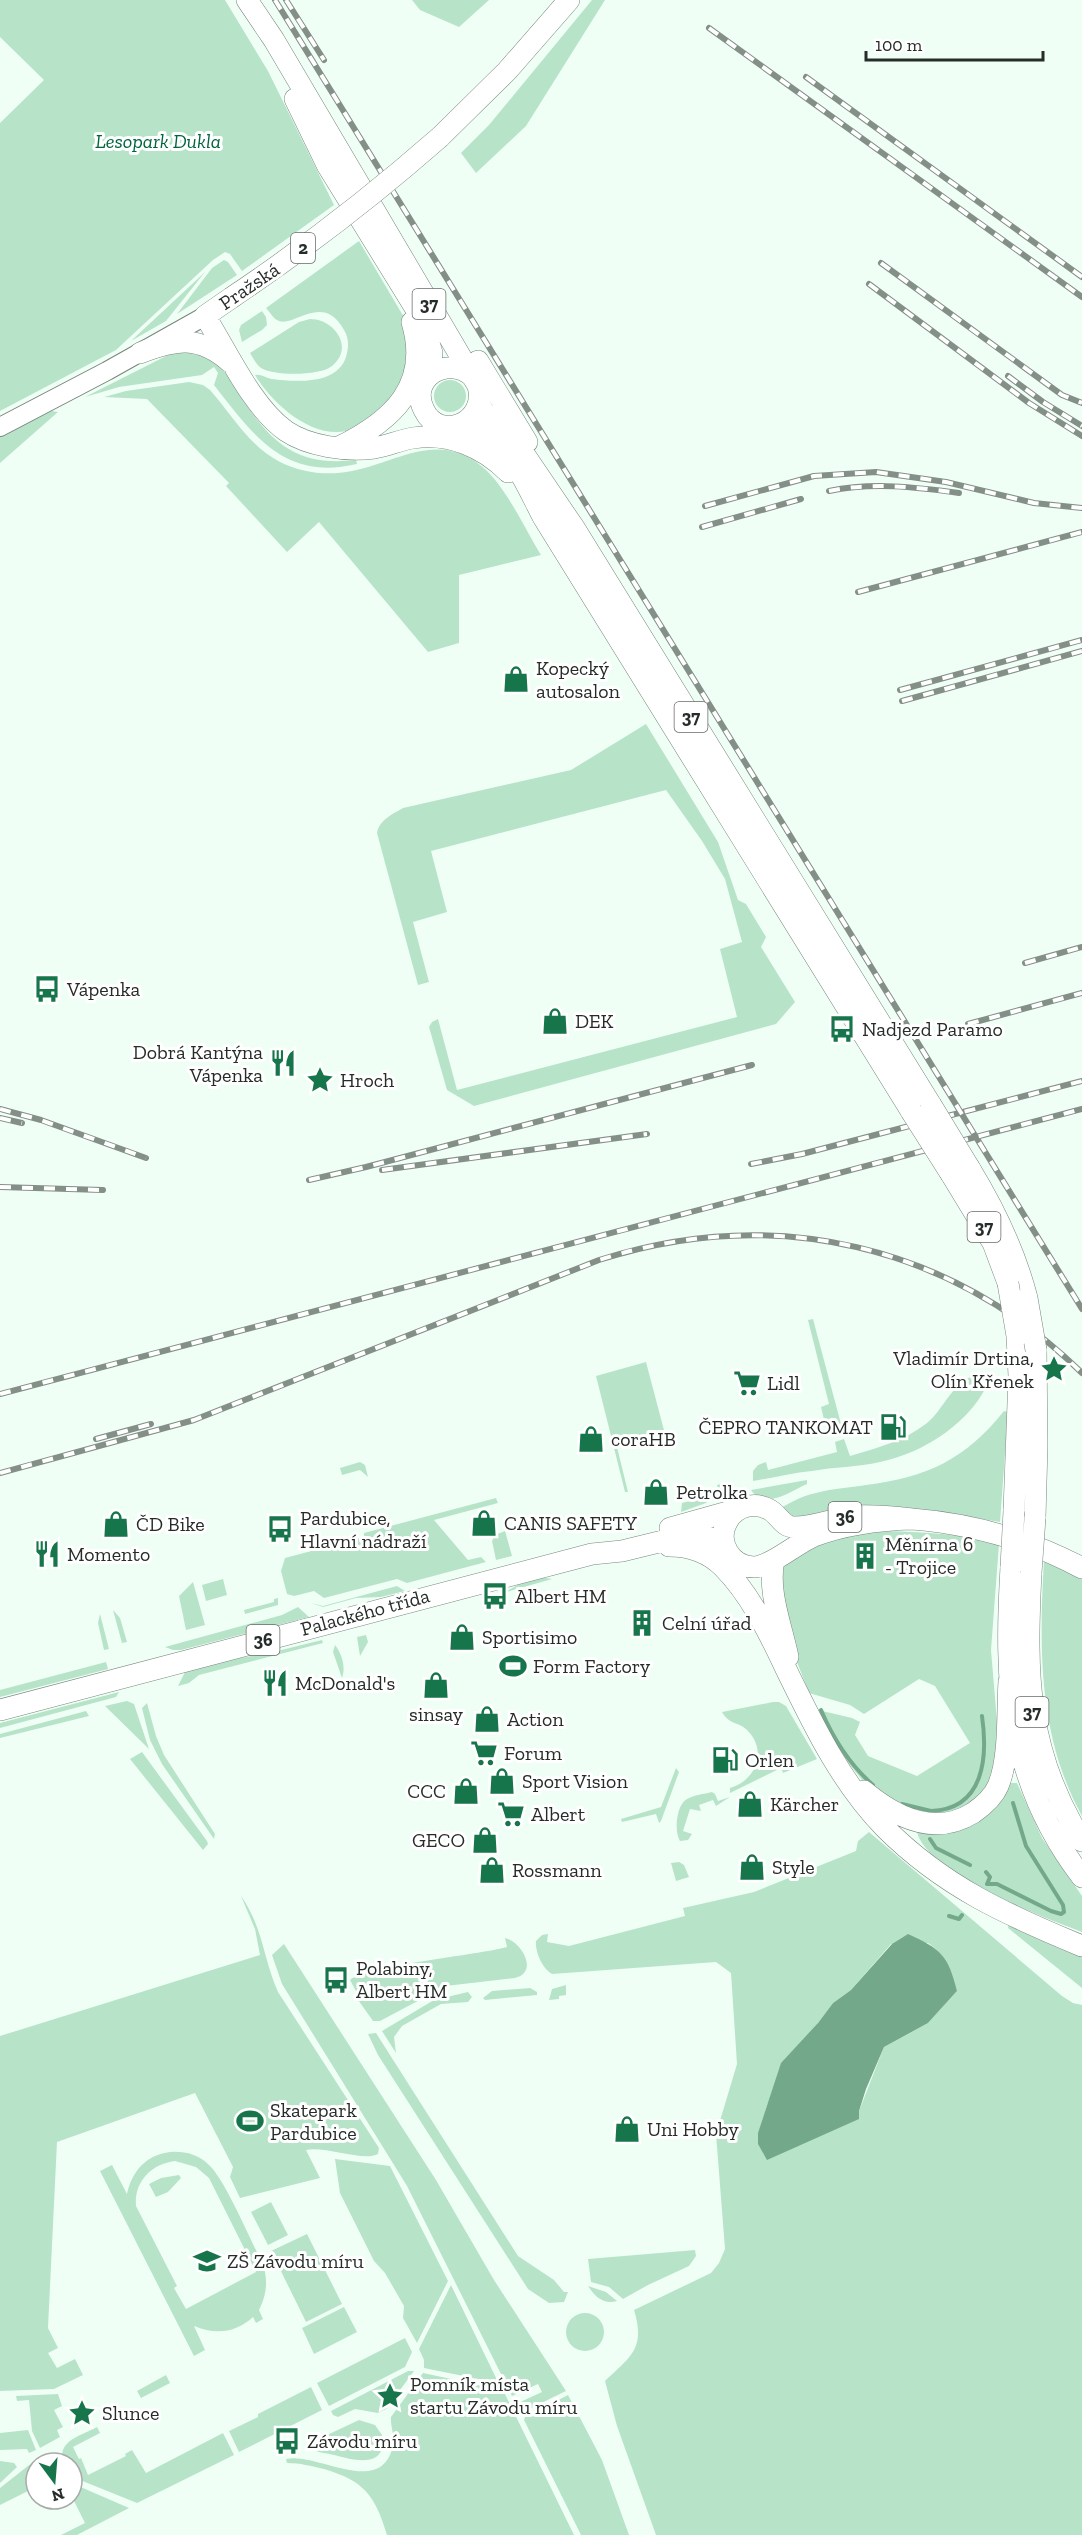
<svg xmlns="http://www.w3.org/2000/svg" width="1082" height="2535" font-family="'Zilla Slab',serif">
<rect width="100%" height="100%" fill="#effff5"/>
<path fill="#b7e4c9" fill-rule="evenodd" d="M0 0H225L268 71 334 205 242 271 230 254 225 252 213 260 116 350 0 411V123L44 80 0 37Z
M412 0H489L459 27 420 10Z
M592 0H605L526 126 476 173 461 153 489 125Z
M359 241 408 324 410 333 401 394C389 403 370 423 356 428 317 445 273 405 255 375 261 374 266 378 272 379 296 382 337 385 346 357 349 347 349 338 344 330 323 292 295 327 279 321 273 319 270 312 266 308Z
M224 260 228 262 237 275 177 314 212 268Z
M205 272 166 321 131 341Z
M262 311 266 317 267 325 262 330 242 342 239 330 241 325Z
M310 319C334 319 355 347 332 366 321 376 273 376 261 368 256 364 253 358 250 353L299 322Z
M190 349C198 353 208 357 215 362 225 370 233 385 240 395 270 442 296 467 356 460L357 464C284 481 254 436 214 385L218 373 214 367 202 375 119 387 85 397 170 354Z
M434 396a16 16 0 1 1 32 0a16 16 0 1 1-32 0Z
M189 382 203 385 210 390C233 416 249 446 280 462 303 473 327 476 352 471 398 462 441 428 486 470 508 491 525 529 541 555L459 575V643L428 652 319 522 287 552 226 486 229 483 147 399 104 397 126 391Z
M52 411 58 412 0 463V437Z
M646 724 718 842 738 900 746 904 766 937 761 947 795 1002 776 1024 474 1106 447 1090 429 1027 432 1022 438 1019 457 1090 737 1017 720 949 742 942 725 879 702 841 666 790 431 851 447 912 413 922 429 982 418 985 377 833C379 820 393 814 403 808L571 770Z
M813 1319 841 1424 826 1428 821 1407 829 1404 808 1320Z
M646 1362 665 1434 619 1446 616 1443 628 1492H625L596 1376Z
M976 1375 990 1378C974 1421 924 1453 880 1462 858 1467 834 1467 812 1471 792 1473 772 1478 753 1481V1471L758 1465 766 1462 768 1470 837 1452 835 1442 844 1439 850 1456C877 1448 904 1441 927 1423 944 1409 953 1381 976 1375Z
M1004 1411 1008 1412 1000 1522 935 1511 898 1509 800 1522 778 1510C808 1490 831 1490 866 1485 927 1477 965 1460 1004 1411Z
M360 1462 365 1465 368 1477 360 1470 342 1475 340 1468Z
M807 1480V1484C790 1491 766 1511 751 1490Z
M729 1482 730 1487 706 1503 681 1512 682 1503 714 1495 719 1493 717 1485Z
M496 1498 498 1503 434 1520 468 1560 481 1557 486 1562 407 1583 397 1579 324 1598 314 1591 294 1596 287 1594 281 1571 285 1558 364 1537V1533Z
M505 1531 512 1556 496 1560 492 1541 495 1535Z
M859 1531C907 1531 953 1532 999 1544L991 1650 999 1745 990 1786 959 1813 922 1816 876 1792 862 1780 839 1751 818 1710 852 1718 860 1722 855 1735 868 1756 917 1776 970 1743 935 1686 919 1679 864 1714 850 1705 809 1693 790 1644 780 1563 791 1554Z
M1044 1560 1082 1579V1816C1038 1736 1039 1648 1044 1560Z
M541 1577 552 1579 503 1593 525 1581Z
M223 1579 227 1595 206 1601 202 1585Z
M193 1582 205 1625 186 1630 179 1596Z
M397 1586 405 1591 381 1597 356 1598 323 1607 311 1603 323 1606Z
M278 1598V1605L245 1614 244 1610 274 1602V1599Z
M298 1607 309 1617 181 1650H173L165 1647 282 1615Z
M113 1610 120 1618 127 1642 122 1643Z
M100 1614 109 1649 104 1650 98 1623Z
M366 1635 368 1642 360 1656 357 1637Z
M322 1640 323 1643 199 1675 189 1683 178 1686 185 1672 199 1665 269 1653Z
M335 1645C342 1654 346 1667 342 1678L333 1652Z
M106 1662 108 1669 0 1697V1690Z
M119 1692 116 1697 0 1728V1723Z
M127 1701 134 1704 149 1749 105 1706Z
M773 1702H779L786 1706 817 1759 783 1773 781 1768 730 1793V1788C755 1781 768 1752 748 1731 739 1721 730 1726 722 1712Z
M147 1703 156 1736 164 1755 215 1834 214 1839 162 1764 150 1740 142 1708Z
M86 1711 89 1716 0 1738V1734Z
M142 1752 207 1841 208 1844 203 1850 130 1759Z
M676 1768 679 1772 661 1821 659 1823 656 1814 622 1822 621 1819 661 1807Z
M1011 1783H1017L1042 1838 1082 1896V1932C1043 1917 928 1875 917 1832L933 1833 993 1808Z
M712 1792 715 1794 718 1801 730 1797 716 1806 713 1800 699 1805 701 1811 690 1809 683 1831 692 1834 688 1840 680 1841C674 1832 676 1805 687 1799 694 1795 704 1794 712 1792Z
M869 1832 1062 1996 1073 2003 1082 2005V2535H656L617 2426 605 2381C630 2357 646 2349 634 2310L711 2273 719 2263 725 2249 716 2134 737 2064 731 1973 716 1962 552 1974C542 1968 535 1952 536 1941L542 1935 548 1934 547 1942 569 1946 685 1916 683 1908 754 1892 856 1851 858 1841ZM928 1943C946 1955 950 1971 957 1991L928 2023 884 2047 859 2111 761 2125 768 2103 818 2023 833 2003 851 1990 891 1944Z
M679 1862 684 1865 689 1877 676 1881 671 1863Z
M241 1896C263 1927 263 1958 278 1992L379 2148 378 2154C363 2162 326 2146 306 2150L320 2178 240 2198 230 2177 233 2167 195 2093 57 2142 48 2328 58 2348 48 2353 57 2368 75 2359 83 2375 54 2389 0 2391V2036L260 1955 255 1929Z
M1009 1922 1082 1953V1988L1008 1928Z
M505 1938C522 1942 539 1972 515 1978L446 1986 380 2021H373L356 1997 357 1993 350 1980C364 1966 478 1955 507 1947Z
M284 1944 436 2180 494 2280 566 2391 525 2411 519 2409 516 2404 542 2392 538 2384 512 2396 407 2186 282 1984 272 1955Z
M566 1985V1995L559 1996V1999L549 2000 552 1989Z
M530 1988 537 1992V1995L485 2000 483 1998 492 1991Z
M468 1992 472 1997 468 2002 441 2004 402 2026 394 2037 396 2053 382 2031 434 2000Z
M376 2033 518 2256 554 2280 564 2292H568L564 2302 549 2303 528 2289 378 2055 368 2034Z
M170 2152C184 2151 198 2154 209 2165 226 2181 250 2240 263 2264 268 2281 267 2294 259 2310L263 2319 256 2323 253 2317C236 2333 215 2335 194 2326L205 2350 194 2356 100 2171 112 2165 127 2194C132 2171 146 2155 170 2152ZM175 2161 196 2167 209 2178 256 2272 186 2309 174 2288 177 2286 136 2206C134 2182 151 2164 175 2161Z
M335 2159 390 2166 448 2281 417 2343 403 2318 404 2306 385 2273 374 2261 340 2193Z
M179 2175 181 2178 168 2192 156 2197 149 2184 161 2178Z
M271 2202 288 2235 268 2245 251 2212Z
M307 2234 342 2304 306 2322 271 2251Z
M695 2250 696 2256 689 2266 648 2285 623 2299 609 2287 591 2282 588 2259Z
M451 2285 498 2382V2383L424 2368V2360L419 2349Z
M588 2286 606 2292 617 2301C604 2305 595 2297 588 2286Z
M344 2307 357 2332 314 2354 302 2328Z
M566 2332a19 19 0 1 1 38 0a19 19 0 1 1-38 0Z
M405 2338 412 2352 405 2367 329 2406 317 2383Z
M408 2371H414L386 2409 378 2413 355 2409 338 2417 333 2415 331 2411Z
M423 2373 503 2390 574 2535H387C375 2495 364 2481 324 2469 311 2466 300 2463 287 2463L286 2459C318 2452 382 2499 393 2445 395 2435 390 2426 391 2417Z
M166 2375 170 2383 141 2398 137 2391Z
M311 2387 322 2410 239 2452 229 2431 258 2417V2414Z
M58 2394 62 2406 54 2410 63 2427 57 2430 60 2437 40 2448 32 2431 29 2400 17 2401 16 2396Z
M568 2395 602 2460 629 2535H581L524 2420 525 2417Z
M359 2420 375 2425 382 2435C388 2470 353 2460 334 2455 325 2453 315 2452 307 2447L308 2444Z
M97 2427 100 2433 73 2447 79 2459 81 2458 88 2475 126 2456 125 2454 132 2450 146 2473 223 2433 234 2455 137 2503 80 2480 72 2474V2463H63C57 2440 81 2436 97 2427Z
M28 2430 36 2450 29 2453 27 2449 0 2450V2433Z
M38 2458H43L50 2463H36V2487L0 2505V2488Z
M0 2461 14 2463 17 2467 0 2483Z
M72 2482 76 2485 129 2508 77 2535H61L85 2523 72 2497Z"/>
<path fill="#73a98a" d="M908 1934C941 1949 948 1955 957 1991L928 2023 884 2047 866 2089 859 2111V2119L767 2160 758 2144V2133L781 2063 818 2023 833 2003 851 1990 892 1944Z"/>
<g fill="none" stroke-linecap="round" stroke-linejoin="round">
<path stroke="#73a98a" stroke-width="4" d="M821 1710C833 1738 850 1765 873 1785
M902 1804 931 1811
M931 1813V1811C984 1809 988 1758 982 1716
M930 1839 936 1848 970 1865
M986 1872 990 1877 987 1884H997L1051 1911 1061 1914 1064 1912 1063 1905 1026 1846 1013 1803
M949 1916 959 1919 962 1915"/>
<defs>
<path id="secondary" d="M0 427 107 371 205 316"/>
<path id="primary" d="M247 0 274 40 478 386C488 422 440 443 424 410 408 379 447 354 472 376
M295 99 327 165 422 319 432 353 429 376
M440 137 507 71 569 0
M231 298 205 316C227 351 252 407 286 431 308 446 347 452 374 448 387 446 400 440 413 438 449 432 483 447 508 472
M140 353C176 339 199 335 230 362
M478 361 527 442
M479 403 484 412 520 448 575 529 931 1105
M456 426C505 429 523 479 543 517L911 1111
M339 447C392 421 431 386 412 322
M970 1169C995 1210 1015 1251 1027 1298
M951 1174 993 1243 1008 1283
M1014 1511 1019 1376 1017 1336
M1035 1518 1037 1446 1036 1350
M912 1519C879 1520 846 1524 814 1536 797 1543 770 1567 754 1567 731 1567 716 1542 727 1522 735 1506 755 1501 770 1510 779 1515 783 1528 795 1527 816 1527 837 1517 858 1516 876 1515 894 1517 912 1519 973 1524 1028 1539 1082 1568
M670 1528 738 1509
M669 1546C689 1546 709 1553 723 1567 750 1594 769 1633 785 1667 813 1724 840 1782 885 1828 944 1887 1007 1915 1082 1946
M774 1560C767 1591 782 1627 788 1657
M1011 1567C1004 1683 1008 1781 1082 1877
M1031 1573C1026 1675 1026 1751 1082 1841
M0 1710 592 1554 622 1551 667 1540 694 1536 711 1538 726 1551
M864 1791C895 1817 934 1837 973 1813 983 1806 993 1798 998 1786 1010 1758 1007 1712 1009 1681"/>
</defs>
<use href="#secondary" stroke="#78877e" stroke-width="20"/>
<use href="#primary" stroke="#78877e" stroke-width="22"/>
<use href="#secondary" stroke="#fff" stroke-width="18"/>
<use href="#primary" stroke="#fff" stroke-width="21"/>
<defs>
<path id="rail" d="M275 0 1082 1309
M286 0 324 60
M709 28 1082 297
M806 77 1082 277
M881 263 1062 395 1082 403
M869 284 1029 403 1082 436
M1008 376 1043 402 1082 426
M829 491C872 482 916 487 959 493
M705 506 814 476 876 472 946 482 1034 503 1082 508
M702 527 801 499
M858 592 1082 532
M900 690 1082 640
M902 701 1082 651
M1025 963 1082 947
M968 1024 1082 993
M0 1109 41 1120 146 1158
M0 1118 22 1123
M751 1164 802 1154 1082 1081
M382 1170 647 1134
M309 1180 366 1167 752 1065
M0 1187 103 1190
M0 1394 1082 1109
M96 1439 151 1424
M0 1473 194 1420 599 1260C774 1204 950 1244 1082 1373"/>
</defs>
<use href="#rail" stroke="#848f88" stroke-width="6"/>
<use href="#rail" stroke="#fff" stroke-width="4" stroke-dasharray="11" stroke-linecap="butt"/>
<defs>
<path id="primary-bridge" d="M231 298C304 249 374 195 440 137
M931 1105 970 1169
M911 1111 951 1174
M1008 1283 1017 1336
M1027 1298 1036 1350
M1011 1567 1014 1511
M1031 1573 1035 1518"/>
</defs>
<use href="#primary-bridge" stroke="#78877e" stroke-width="22" stroke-linecap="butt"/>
<use href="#primary-bridge" stroke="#fff" stroke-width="21"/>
</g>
<defs>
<symbol id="shop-bare" viewBox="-9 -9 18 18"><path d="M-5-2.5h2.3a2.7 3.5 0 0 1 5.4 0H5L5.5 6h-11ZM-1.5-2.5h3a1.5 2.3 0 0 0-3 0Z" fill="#17754b" stroke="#fff" stroke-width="2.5" paint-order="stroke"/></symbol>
<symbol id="bus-bare" viewBox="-9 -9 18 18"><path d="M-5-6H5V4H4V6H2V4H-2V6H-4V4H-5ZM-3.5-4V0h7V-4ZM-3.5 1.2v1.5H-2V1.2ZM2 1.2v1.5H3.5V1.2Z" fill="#17754b" stroke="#fff" stroke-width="2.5" paint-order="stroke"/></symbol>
<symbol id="restaurant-bare" viewBox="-9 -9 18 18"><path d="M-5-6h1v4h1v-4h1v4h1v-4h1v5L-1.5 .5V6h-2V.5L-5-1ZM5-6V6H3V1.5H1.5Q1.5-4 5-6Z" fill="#17754b" stroke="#fff" stroke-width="2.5" paint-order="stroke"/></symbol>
<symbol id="sight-bare" viewBox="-9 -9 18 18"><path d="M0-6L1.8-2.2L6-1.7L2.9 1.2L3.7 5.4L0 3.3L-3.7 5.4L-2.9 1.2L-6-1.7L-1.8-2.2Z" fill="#17754b" stroke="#fff" stroke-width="2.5" paint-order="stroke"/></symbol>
<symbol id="supermarket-bare" viewBox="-9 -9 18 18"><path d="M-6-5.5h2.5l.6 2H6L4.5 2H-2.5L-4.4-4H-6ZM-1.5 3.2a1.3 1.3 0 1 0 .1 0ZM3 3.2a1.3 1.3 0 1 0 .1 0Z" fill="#17754b" stroke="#fff" stroke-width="2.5" paint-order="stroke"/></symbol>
<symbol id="fuel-bare" viewBox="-9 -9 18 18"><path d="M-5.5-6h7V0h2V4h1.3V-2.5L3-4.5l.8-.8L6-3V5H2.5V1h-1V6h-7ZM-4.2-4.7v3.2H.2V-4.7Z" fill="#17754b" stroke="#fff" stroke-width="2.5" paint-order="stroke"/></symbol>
<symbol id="building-bare" viewBox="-9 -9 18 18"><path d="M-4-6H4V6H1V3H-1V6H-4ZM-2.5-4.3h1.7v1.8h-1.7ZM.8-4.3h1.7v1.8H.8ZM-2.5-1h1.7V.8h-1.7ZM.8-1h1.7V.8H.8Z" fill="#17754b" stroke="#fff" stroke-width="2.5" paint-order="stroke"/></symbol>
<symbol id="stadium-bare" viewBox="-9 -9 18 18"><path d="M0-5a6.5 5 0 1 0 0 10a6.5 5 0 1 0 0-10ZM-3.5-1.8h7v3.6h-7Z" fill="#17754b" stroke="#fff" stroke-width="2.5" paint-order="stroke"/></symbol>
<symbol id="school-bare" viewBox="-9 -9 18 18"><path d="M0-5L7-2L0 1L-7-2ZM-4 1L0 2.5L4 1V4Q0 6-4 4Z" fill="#17754b" stroke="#fff" stroke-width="2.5" paint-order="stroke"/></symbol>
</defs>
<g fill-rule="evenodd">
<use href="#shop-bare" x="497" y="660" width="38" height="38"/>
<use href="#bus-bare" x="28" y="970" width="38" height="38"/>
<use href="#shop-bare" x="536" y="1002" width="38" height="38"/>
<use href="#bus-bare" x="823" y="1010" width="38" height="38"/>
<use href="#restaurant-bare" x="264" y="1044" width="38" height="38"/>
<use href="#sight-bare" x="301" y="1061" width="38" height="38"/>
<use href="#sight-bare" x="1035" y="1350" width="38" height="38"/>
<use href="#supermarket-bare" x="728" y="1364" width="38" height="38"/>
<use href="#fuel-bare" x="874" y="1408" width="38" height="38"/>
<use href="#shop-bare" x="572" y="1420" width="38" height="38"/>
<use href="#shop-bare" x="637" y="1473" width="38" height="38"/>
<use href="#shop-bare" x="465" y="1504" width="38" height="38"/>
<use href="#shop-bare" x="97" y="1505" width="38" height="38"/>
<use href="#bus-bare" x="261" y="1510" width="38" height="38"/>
<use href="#restaurant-bare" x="28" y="1535" width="38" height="38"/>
<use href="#building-bare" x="846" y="1537" width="38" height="38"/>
<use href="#bus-bare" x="476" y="1577" width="38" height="38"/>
<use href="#building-bare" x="623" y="1604" width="38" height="38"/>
<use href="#shop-bare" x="443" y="1618" width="38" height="38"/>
<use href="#stadium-bare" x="494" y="1647" width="38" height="38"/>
<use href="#restaurant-bare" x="256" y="1664" width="38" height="38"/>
<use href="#shop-bare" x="417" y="1666" width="38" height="38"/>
<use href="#shop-bare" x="468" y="1700" width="38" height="38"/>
<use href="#supermarket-bare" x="465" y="1734" width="38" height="38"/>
<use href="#fuel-bare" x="706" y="1741" width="38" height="38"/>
<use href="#shop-bare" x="483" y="1762" width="38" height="38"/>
<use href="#shop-bare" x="447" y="1772" width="38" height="38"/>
<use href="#shop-bare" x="731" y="1785" width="38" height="38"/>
<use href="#supermarket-bare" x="492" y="1795" width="38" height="38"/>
<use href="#shop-bare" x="466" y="1821" width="38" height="38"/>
<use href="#shop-bare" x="733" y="1848" width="38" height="38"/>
<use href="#shop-bare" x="473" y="1851" width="38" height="38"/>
<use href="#bus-bare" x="317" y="1961" width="38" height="38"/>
<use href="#stadium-bare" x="231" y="2102" width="38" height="38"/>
<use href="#shop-bare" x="608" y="2110" width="38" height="38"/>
<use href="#school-bare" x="188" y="2242" width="38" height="38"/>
<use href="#sight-bare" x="371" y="2377" width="38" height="38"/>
<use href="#sight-bare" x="63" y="2394" width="38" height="38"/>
<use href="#bus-bare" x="268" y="2422" width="38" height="38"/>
</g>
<g text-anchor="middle" stroke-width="6" stroke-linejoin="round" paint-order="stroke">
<g fill="#fff" stroke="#676b68" stroke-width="1.5">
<rect x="291" y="233" width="24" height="30" rx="4.5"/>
<rect x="412.5" y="289" width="33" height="30" rx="4.5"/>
<rect x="674.5" y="702" width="33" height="30" rx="4.5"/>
<rect x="967.5" y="1212" width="33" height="30" rx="4.5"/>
<rect x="828.5" y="1502" width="33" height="30" rx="4.5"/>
<rect x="246.5" y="1625" width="33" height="30" rx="4.5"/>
<rect x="1015.5" y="1697" width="33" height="30" rx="4.5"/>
</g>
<g font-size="18" font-weight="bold" fill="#262c28">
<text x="303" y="254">2</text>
<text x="429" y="310">37</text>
<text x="691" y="723">37</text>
<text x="984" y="1233">37</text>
<text x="845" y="1523">36</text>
<text x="263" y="1646">36</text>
<text x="1032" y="1718">37</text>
</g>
<g font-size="20" font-style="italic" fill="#00653d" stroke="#fff">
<text x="158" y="148">Lesopark Dukla</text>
</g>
<g font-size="20" fill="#262c28" stroke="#fff">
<text transform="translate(249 286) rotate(-34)" y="7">Pražská</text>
<text transform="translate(365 1612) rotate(-15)" y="7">Palackého třída</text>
</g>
<g font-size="20" fill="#262c28" stroke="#fff" text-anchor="start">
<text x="536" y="675">Kopecký<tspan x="536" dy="23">autosalon</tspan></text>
<text x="67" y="996">Vápenka</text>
<text x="575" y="1028">DEK</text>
<text x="862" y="1036">Nadjezd Paramo</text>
<text x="263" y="1059" text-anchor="end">Dobrá Kantýna<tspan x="263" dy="23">Vápenka</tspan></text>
<text x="340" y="1087">Hroch</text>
<text x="1034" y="1365" text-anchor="end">Vladimír Drtina,<tspan x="1034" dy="23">Olín Křenek</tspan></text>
<text x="767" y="1390">Lidl</text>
<text x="873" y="1434" text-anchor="end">ČEPRO TANKOMAT</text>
<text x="611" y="1446">coraHB</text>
<text x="676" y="1499">Petrolka</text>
<text x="300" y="1525">Pardubice,<tspan x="300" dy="23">Hlavní nádraží</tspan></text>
<text x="504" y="1530">CANIS SAFETY</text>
<text x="136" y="1531">ČD Bike</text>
<text x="885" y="1551">Měnírna 6<tspan x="885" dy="23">- Trojice</tspan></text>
<text x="67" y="1561">Momento</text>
<text x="515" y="1603">Albert HM</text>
<text x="662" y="1630">Celní úřad</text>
<text x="482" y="1644">Sportisimo</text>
<text x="533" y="1673">Form Factory</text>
<text x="295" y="1690">McDonald's</text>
<text x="436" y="1721" text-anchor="middle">sinsay</text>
<text x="507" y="1726">Action</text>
<text x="504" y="1760">Forum</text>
<text x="745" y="1767">Orlen</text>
<text x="522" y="1788">Sport Vision</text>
<text x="446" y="1798" text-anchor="end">CCC</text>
<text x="770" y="1811">Kärcher</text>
<text x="531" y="1821">Albert</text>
<text x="465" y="1847" text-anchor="end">GECO</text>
<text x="772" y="1874">Style</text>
<text x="512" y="1877">Rossmann</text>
<text x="356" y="1975">Polabiny,<tspan x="356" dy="23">Albert HM</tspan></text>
<text x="270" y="2117">Skatepark<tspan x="270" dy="23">Pardubice</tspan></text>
<text x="647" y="2136">Uni Hobby</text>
<text x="227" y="2268">ZŠ Závodu míru</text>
<text x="410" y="2391">Pomník místa<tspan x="410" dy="23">startu Závodu míru</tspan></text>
<text x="102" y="2420">Slunce</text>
<text x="307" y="2448">Závodu míru</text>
</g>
</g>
<g transform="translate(54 2481) rotate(164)"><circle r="28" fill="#ffffff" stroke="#a8aba9" stroke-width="1.5"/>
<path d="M0-4.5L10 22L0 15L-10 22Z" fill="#17754b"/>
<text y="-9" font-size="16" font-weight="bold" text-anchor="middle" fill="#262c28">N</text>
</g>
<path d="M866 51v9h177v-9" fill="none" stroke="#262c28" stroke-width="3"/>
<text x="875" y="51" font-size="18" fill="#262c28" stroke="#ffffff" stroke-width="4.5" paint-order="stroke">100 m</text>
</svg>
